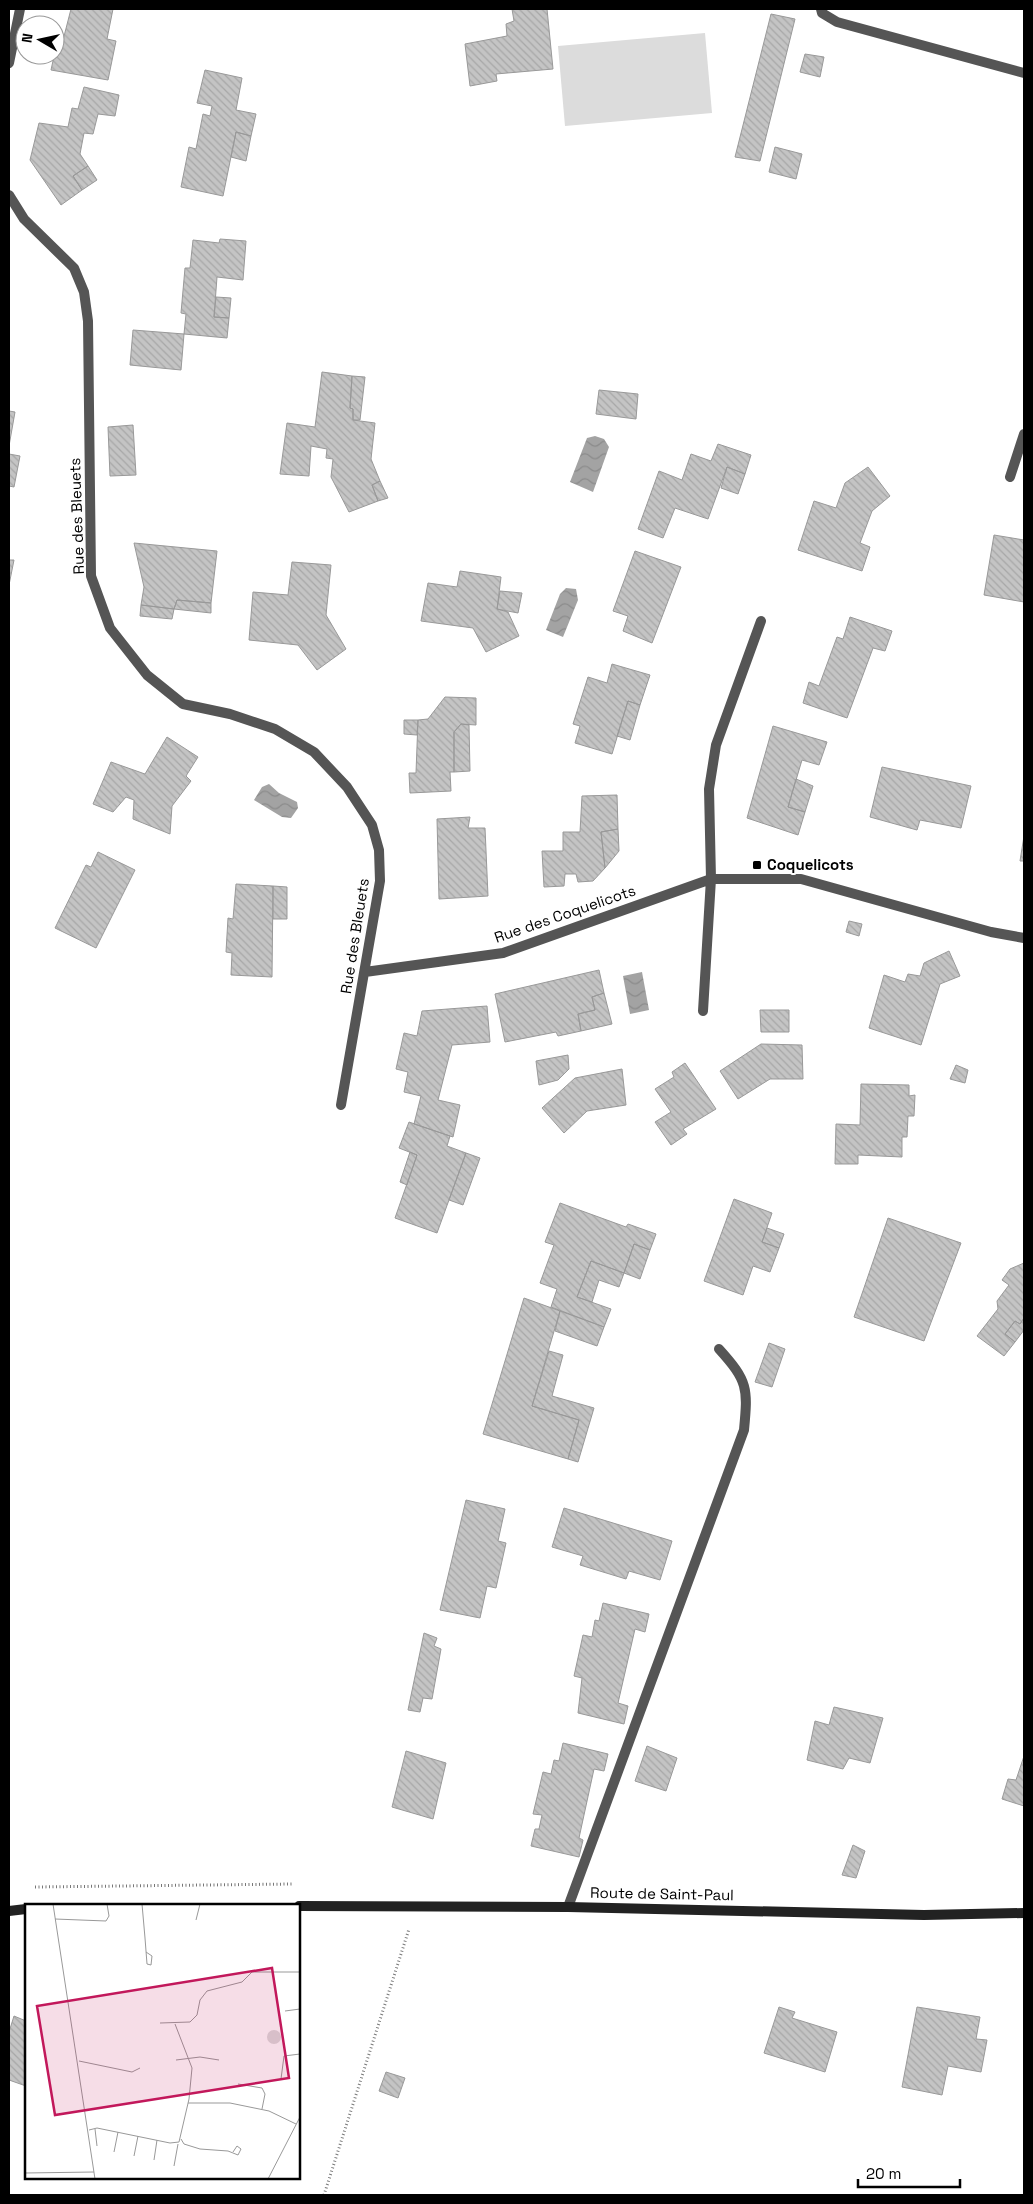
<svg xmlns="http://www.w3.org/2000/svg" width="1033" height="2204" font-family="'Space Grotesk',sans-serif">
<defs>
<pattern id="water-waves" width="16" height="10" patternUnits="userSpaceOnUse" patternTransform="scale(1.25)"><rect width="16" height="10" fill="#a3a3a3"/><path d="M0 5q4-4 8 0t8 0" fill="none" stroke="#8b8b8b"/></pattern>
<pattern id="building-back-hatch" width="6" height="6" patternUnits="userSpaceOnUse" patternTransform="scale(1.25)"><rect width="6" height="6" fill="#c4c4c4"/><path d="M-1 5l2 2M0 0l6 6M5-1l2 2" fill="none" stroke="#a7a7a7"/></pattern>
</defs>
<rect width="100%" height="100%" fill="#fff"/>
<path fill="#dcdcdc" d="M705 33 712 113 565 126 558 46Z"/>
<path fill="url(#water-waves)" d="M595 436 604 439 609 447 593 492 570 482 587 438Z
M566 588 576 589 578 600 563 637 546 630 560 594Z
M269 784 279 793 297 802 298 808 291 818 282 817 254 800 262 787Z
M642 972 649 1010 630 1014 623 976Z"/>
<path fill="url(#building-back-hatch)" stroke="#999" d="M71 9H113L107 39 116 41 108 80 51 70 56 47 61 48Z
M512 9H547L553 69 496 74 497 81 470 86 465 44 507 36 506 24 514 21Z
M771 14 795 19 760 161 735 157Z
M805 54 824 57 820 77 800 72Z
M205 70 242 78 236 110 256 114 251 136 236 132 223 196 181 187 189 147 196 149 203 114 210 116 212 106 197 103Z
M84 87 119 95 115 116 98 114 93 134 84 133 80 154 88 166 73 176 82 190 61 205 30 160 39 123 68 127 72 108 78 109Z
M236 132 251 136 246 161 231 157Z
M775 147 802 154 796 179 769 172Z
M88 166 97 180 82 190 73 176Z
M220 239 246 241 243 280 217 277 214 317 229 318 227 338 184 334 186 314 181 313 185 268H190L193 240 219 243Z
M216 297 231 298 229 318 214 317Z
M133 330 184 334 181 370 130 365Z
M322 372 352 376 350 408 353 409V420L375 423 371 459 380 481 372 485 378 501 349 512 331 477 333 459 326 458 327 449 311 446 309 476 280 474 287 423 315 427Z
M352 376 365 377 360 420H353V409L350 408Z
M599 390 638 394 636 419 596 414Z
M9 411 15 412 9 446Z
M133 425 136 475 110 476 108 427Z
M718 444 751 455 745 474 727 467 708 519 675 508 663 538 638 529 659 471 682 480 691 454 711 461Z
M9 454 20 456 14 487 9 486Z
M727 467 745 474 738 494 721 488Z
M868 467 890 496 872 511 860 543 870 547 862 571 798 550 814 501 836 508 845 483Z
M380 481 388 498 378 501 372 485Z
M994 535 1024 540V602L984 595Z
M134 543 217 551 211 603 177 600 174 609 141 605 144 587Z
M635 551 681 567 652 643 623 631 628 616 613 611Z
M9 560H14L9 585Z
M292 562 331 565 326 615 346 649 317 670 298 645 249 640 253 592 288 595Z
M460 571 501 577 497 609 508 612 519 636 486 652 473 628 421 621 428 583 457 587Z
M500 591 522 593 518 613 497 609Z
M177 600 211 603V613L174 609Z
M141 605 174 609 172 619 140 616Z
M850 617 892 631 885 651 873 648 847 718 803 703 809 682 819 686 837 637 843 639Z
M612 664 650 675 640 705 628 701 612 754 575 743 580 726 573 724 588 677 607 683Z
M445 697 476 698V725L461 724 454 732V772H450L451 791 410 793 409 773H416L418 720 428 719Z
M628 701 640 705 630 740 617 736Z
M404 720H418L417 735 404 734Z
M461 724 469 725 470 771 454 772V732Z
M773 726 827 742 819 765 802 760 788 807 805 812 798 835 747 818Z
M167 737 198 757 186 776 191 781 172 806 170 834 133 819 134 800 126 797 113 812 93 804 111 762 145 774Z
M882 767 971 786 961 828 920 820 917 830 870 817Z
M796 779 813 786 805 812 788 807Z
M617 795 618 829 601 832 605 868 593 881 578 882 576 874H565L564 886 544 887 542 851H563V832H580L582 796Z
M470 817 468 828H485L488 896 439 899 437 819Z
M618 829 619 851 605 868 601 832Z
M1024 836V861H1020Z
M98 852 135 870 96 948 55 928 86 865 91 867Z
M236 884 273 886 272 977 231 975 232 953 226 952 228 918 233 919Z
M273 886 287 887V919H273Z
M849 921 862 924 859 936 846 932Z
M949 951 960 976 940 984 921 1045 869 1028 884 975 905 982 908 974 920 976 924 963Z
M599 970 604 993 592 997 595 1010 578 1014 581 1031 558 1036 556 1032 505 1042 495 994Z
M604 993 612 1024 581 1031 578 1014 595 1010 592 997Z
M487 1006 490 1042 452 1045 438 1100 460 1105 453 1137 414 1124 421 1096 404 1092 408 1072 396 1069 404 1033 417 1036 422 1011Z
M760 1010H789V1032H761Z
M761 1044 802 1045 803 1079H770L738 1099 720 1071Z
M568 1055 569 1069 558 1080 539 1085 536 1061Z
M685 1063 716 1109 683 1129 687 1134 671 1145 655 1122 671 1112 655 1089 674 1077 672 1072Z
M956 1065 968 1070 965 1083 950 1079Z
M622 1069 626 1105 587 1111 564 1133 542 1108 575 1078Z
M861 1084 909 1085V1096L915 1095 914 1116H908L907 1137H902V1157L858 1155V1164H835L836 1124 860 1125Z
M409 1122 450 1136 447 1146 466 1153 437 1233 395 1218 417 1155 399 1148Z
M410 1152 417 1155 407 1185 400 1182Z
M466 1153 480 1158 463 1205 449 1200Z
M734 1199 772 1213 762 1242 779 1248 770 1272 753 1266 743 1295 704 1281Z
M560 1203 626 1227 628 1224 656 1234 650 1250 634 1244 624 1273 591 1261 577 1297 611 1309 604 1327 551 1307 557 1289 540 1283 554 1245 545 1242Z
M888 1218 961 1243 924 1341 854 1317Z
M767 1228 784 1234 779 1248 762 1242Z
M634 1244 650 1250 640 1279 624 1273Z
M591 1261 624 1273 619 1287 599 1280 592 1302 577 1297Z
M1024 1263V1318L1020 1324 1015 1321 1005 1334 1015 1342 1004 1356 977 1336 998 1309 997 1301 1009 1285 1002 1280 1010 1269Z
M524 1298 560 1311 532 1406 579 1420 568 1459 483 1434Z
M560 1311 604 1327 597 1346 555 1331Z
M1024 1318V1330L1015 1342 1005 1334 1015 1321 1020 1324Z
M769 1343 785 1349 772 1387 755 1382Z
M549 1351 563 1355 552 1396 594 1408 578 1462 568 1459 579 1420 532 1406Z
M466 1500 505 1509 498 1541 506 1543 496 1588 487 1586 480 1618 440 1610Z
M564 1508 672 1541 660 1580 629 1571 626 1579 580 1565 583 1556 552 1547Z
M603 1603 649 1614 645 1632 635 1629 618 1703 628 1706 624 1724 578 1713 582 1678 574 1676 583 1635 592 1637 595 1620 599 1621Z
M424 1633 437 1638 434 1646 441 1649 432 1699 423 1698 420 1712 408 1710Z
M834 1707 883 1718 870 1763 849 1758 843 1769 807 1760 815 1721 829 1725Z
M563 1743 608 1754 604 1771 594 1769 579 1838 583 1840 579 1857 531 1846 535 1829H539L542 1815 533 1814 543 1772 551 1774 554 1760 559 1761Z
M647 1746 677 1758 666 1791 635 1781Z
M406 1751 446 1763 433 1819 392 1807Z
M1024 1756V1806L1002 1799 1008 1779 1016 1780Z
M853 1845 865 1851 856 1878 842 1875Z
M779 2007 795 2012 792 2018 837 2032 825 2072 764 2053Z
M917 2007 980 2017 976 2039 987 2040 981 2072 948 2066 942 2095 902 2087Z
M14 2016 26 2021V2086L9 2080V2032Z
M386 2072 405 2078 398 2098 379 2091Z"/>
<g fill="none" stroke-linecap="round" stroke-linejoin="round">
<path stroke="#777" stroke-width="3" stroke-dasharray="1 2.5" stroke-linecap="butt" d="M35 1887 292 1884
M324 2195 409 1929"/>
<path stroke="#555" stroke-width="10" d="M821 9 822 13 837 22 1024 73
M1010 477 1024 434"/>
<path stroke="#555" stroke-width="10" d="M9 63 20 9
M9 195 24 219 74 268 84 292 88 321 91 576 110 628 147 675 183 704 230 714 275 729 314 752 347 787 372 825 379 850 380 881 341 1105
M365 972 503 953 711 879H801L991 932 1024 938
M703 1011 711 879 709 789 716 745 761 621
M568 1907 744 1430C748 1388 748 1381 719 1349"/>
<path stroke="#222" stroke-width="10" d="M299 1906 568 1907 924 1915 1024 1913
M9 1911 26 1909"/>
</g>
<rect fill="#000" stroke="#fff" stroke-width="2" x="752" y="860" width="10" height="10" rx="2.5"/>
<g text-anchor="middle" stroke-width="4" stroke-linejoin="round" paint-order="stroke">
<g font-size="15" fill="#000" stroke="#fff">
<text transform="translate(77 516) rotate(-92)" y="5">Rue des Bleuets</text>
<text transform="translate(565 914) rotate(-19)" y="5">Rue des Coquelicots</text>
<text transform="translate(355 936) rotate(-81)" y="5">Rue des Bleuets</text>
<text transform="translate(662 1894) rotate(1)" y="5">Route de Saint-Paul</text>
</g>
<g font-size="15" font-weight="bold" fill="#000" stroke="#fff" text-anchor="start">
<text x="767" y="870">Coquelicots</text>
</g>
</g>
<g transform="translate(25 1904)">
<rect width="275" height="275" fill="#fff"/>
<path d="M242 133a7 7 0 1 1 14 0a7 7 0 1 1-14 0Z" fill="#dcdcdc"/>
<path fill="none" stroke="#999" stroke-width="1" d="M28 0 70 275M117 0 120 34 122 60 126 61 127 52 121 48M30 15 81 17 84 12 82 0M171 16 175 0M260 107 275 105M135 119 165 118 172 111 175 96 182 87 217 78 227 68H275M151 156 175 153 194 156M54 157 107 168 115 164M256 175 259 152 275 150M213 180 237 184 240 190 237 205M163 199H205L244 207 271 220M70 225 72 242M64 226 72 224 145 239 154 238 164 195 167 164 150 120M156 235 159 240 175 245 203 247 213 251 216 245 212 242 208 248M89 248 93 228M109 252 113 232M129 256 132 236M149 262 153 240M0 269 69 268M243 275 275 213"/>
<path fill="#c2185b" fill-opacity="0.15" stroke="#c2185b" stroke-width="2.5" d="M247 64 264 174 30 211 12 102Z"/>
<rect width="275" height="275" fill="none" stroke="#000" stroke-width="2.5"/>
</g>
<rect width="1033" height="2204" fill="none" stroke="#000000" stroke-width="20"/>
<g transform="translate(40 40) rotate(279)"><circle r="24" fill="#ffffff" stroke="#999999"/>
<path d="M0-4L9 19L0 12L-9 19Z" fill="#000000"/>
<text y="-8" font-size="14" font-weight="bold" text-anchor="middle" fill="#000000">N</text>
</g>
<path d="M858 2179v8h102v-8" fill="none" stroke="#000000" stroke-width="2.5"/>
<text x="866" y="2179" font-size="15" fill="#000000" stroke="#ffffff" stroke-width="4" paint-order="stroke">20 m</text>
</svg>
